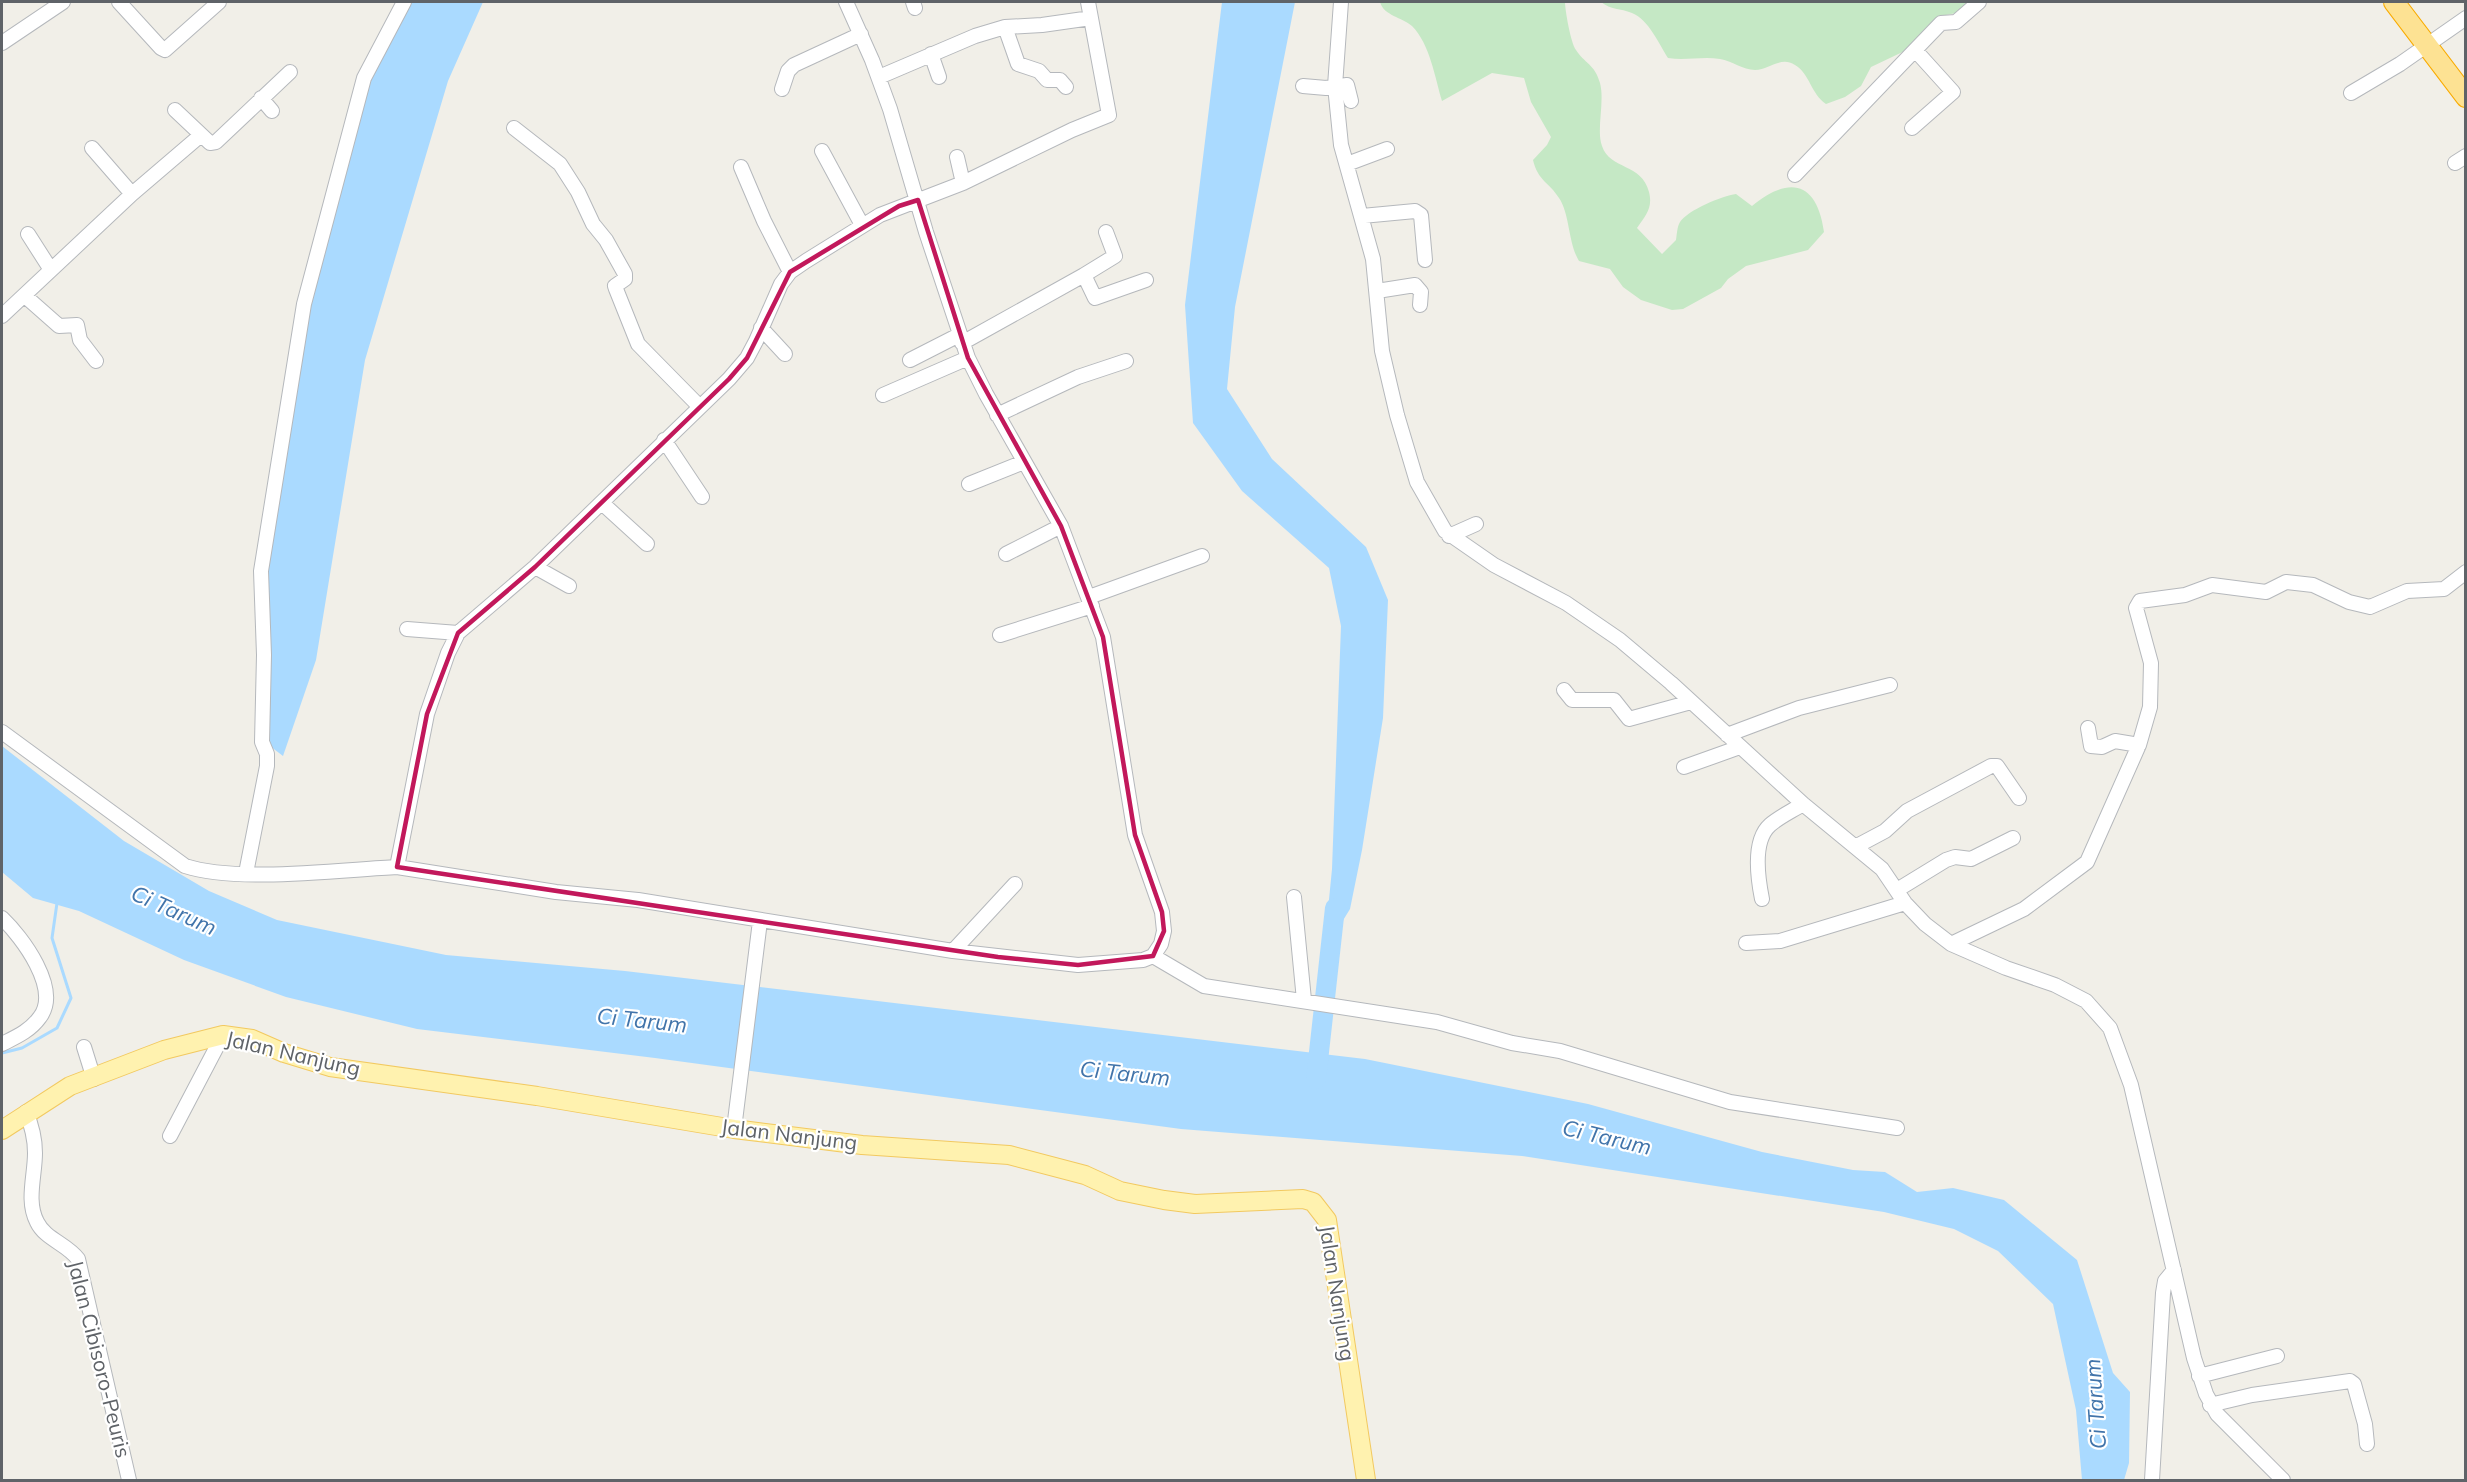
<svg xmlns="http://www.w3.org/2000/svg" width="2467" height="1482" font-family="Mulish,sans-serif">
<rect width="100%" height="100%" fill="#f1efe8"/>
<path fill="#c5e8c5" d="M1380 2H1565C1565 10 1571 44 1576 50 1584 63 1595 64 1600 83 1605 102 1596 130 1602 146 1610 170 1642 163 1649 192 1653 208 1646 215 1637 228L1662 254 1676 240C1677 234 1677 227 1680 222 1688 210 1722 196 1736 194L1752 206C1790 175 1817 182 1824 232L1808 250 1746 266 1728 279 1721 288 1683 309 1672 310 1641 300 1623 287 1610 269 1579 261C1568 243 1570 214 1559 198 1549 182 1538 181 1533 160L1547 145 1551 137 1531 102 1524 78 1492 73 1442 101C1435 78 1430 44 1412 26 1402 17 1384 16 1380 2Z
M1601 2H1967L1961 12 1946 15 1937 20 1911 48 1871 67 1861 86 1845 97 1826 104C1811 94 1810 74 1795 65 1781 56 1770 69 1755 70 1743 70 1732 61 1720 59 1702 56 1686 61 1668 58 1659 44 1649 20 1632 13 1620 8 1611 10 1601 2Z"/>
<path fill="#aadaff" d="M412 2H483L448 81 365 360 316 660 283 756 266 743 271 652 266 599 269 553 314 273 371 74Z
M1222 2H1295L1235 307 1227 389 1272 459 1366 547 1388 600 1383 718 1362 850 1350 909 1334 935 1326 930 1332 869 1341 626 1329 568 1242 491 1193 423 1185 305Z
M2 746 124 841 209 891 277 920 446 955 625 971 1365 1059 1588 1104 1762 1152 1853 1170 1885 1172 1917 1192 1953 1188 2004 1200 2077 1260 2113 1373 2130 1392 2129 1463 2124 1480H2082L2076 1410 2053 1304 1998 1251 1954 1229 1884 1212 1522 1156 1181 1129 655 1058 417 1029 286 997 184 960 79 911 33 898 2 872Z"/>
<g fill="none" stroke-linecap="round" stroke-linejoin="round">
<path stroke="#aadaff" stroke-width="3" d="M2 1053 22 1048 57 1028 71 998 52 938 57 903"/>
<path stroke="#aadaff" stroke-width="20" d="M1316 1079 1335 908"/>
<defs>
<path id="minor" d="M119 2 161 48 165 50 219 2
M846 2 872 60 890 109 926 232 968 358 986 394 1061 526 1103 637 1135 835 1162 912 1164 931 1161 944 1153 956 1143 960 1078 965 953 951 638 900 556 892 397 867 427 714 448 653 458 633 535 567 729 379 747 358 756 341 781 284 790 272 806 261 880 215 963 183 1072 130 1109 115 1088 2
M913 2 915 8
M1341 2 1335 86 1341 145 1373 259 1382 351 1397 415 1417 482 1445 531 1494 565 1566 603 1620 640 1671 683 1803 804 1882 869 1905 903 1925 924 1951 944 2006 968 2055 985 2086 1001 2110 1028 2131 1085 2194 1358 2206 1394 2217 1414 2283 1480
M1005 27 1018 64 1039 71 1047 80H1060L1066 87
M2 43 63 2
M931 54 939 77
M879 77 975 36 1005 27 1042 25 1091 18
M1303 86 1326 88 1347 85 1351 101
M782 89 788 71 794 65 861 34
M2351 93 2400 64 2466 18
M261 98 272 111
M175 110 210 143 216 142 290 72
M514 128 560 164 578 192 593 224 606 240 625 274V279L615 286 616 289 638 344 699 406
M1912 128 1953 92 1915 50 1941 23 1956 22 1979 2
M92 148 132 194
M822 151 862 225
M957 157 963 183
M2455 163 2466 156
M1347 164 1387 149
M741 167 764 221 790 272
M1795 175 1915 50
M1362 216 1415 211 1421 215 1425 260
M28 234 51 270
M1084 275 1115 256 1106 232
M1377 291 1415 285 1421 292 1420 305
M25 296 59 326 77 325 80 340 96 361
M2 316 132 194 201 135
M761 328 785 354
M962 343 1084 275 1095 298 1146 280
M910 360 959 335
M883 395 968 358
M997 415 1078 377 1126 361
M664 440 702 497
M969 484 1024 462
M602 503 647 544
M1449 536 1476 524
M1006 554 1061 526
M535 567 569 586
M1089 597 1202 556
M407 629 458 633
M1000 635 1092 606
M1564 690 1572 700H1614L1629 719 1691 702
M2088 728 2091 746 2102 747 2115 741 2139 745
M2 732 185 866C238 883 339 870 397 867
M1727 735 1799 708 1890 685
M1684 767 1740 747
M1855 847 1885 831 1907 811 1991 766H1997L2019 798
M246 873 267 766V754L262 742 264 655 261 571 304 304 364 78 404 2
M1897 890 1946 860 1955 857 1971 859 2013 838
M1294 897 1304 1000
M1762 899C1758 879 1752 841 1770 825 1779 817 1792 811 1803 804
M2 918C22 937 61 989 40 1017 30 1031 16 1037 2 1044
M1746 943 1780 941 1905 903
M1951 944 2024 909 2087 862 2139 745 2150 707 2151 663 2136 608 2140 601 2185 595 2212 585 2266 592 2286 582 2313 585 2349 602 2370 607 2407 591 2444 589 2466 572
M953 951 1015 884
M1153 956 1204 986 1437 1022 1512 1043 1560 1051 1730 1102 1897 1128
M84 1047 94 1079
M26 1112C32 1126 35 1138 35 1153 35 1176 26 1201 37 1222 45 1239 67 1244 78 1259L129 1480
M734 1129 760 921
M170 1136 223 1035
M2199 1376 2277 1356
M2210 1405 2252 1395 2350 1381 2354 1384 2365 1424 2367 1444
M2152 1480 2163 1293 2165 1281 2174 1270"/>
<path id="major" d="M2 1130 70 1086 164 1050 223 1035 252 1039 284 1053 330 1067 537 1096 734 1129 862 1145 1009 1155 1085 1175 1120 1191 1164 1200 1195 1204 1303 1199 1313 1202 1327 1220 1366 1480"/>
<path id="highway" d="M2394 2 2466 97"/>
</defs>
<use href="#minor" stroke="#b5b8bc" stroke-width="16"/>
<use href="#major" stroke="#f2c960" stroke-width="20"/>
<use href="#highway" stroke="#f9ab00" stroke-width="22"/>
<use href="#minor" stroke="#fff" stroke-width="14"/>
<use href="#major" stroke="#fff2af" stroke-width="18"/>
<use href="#highway" stroke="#fde293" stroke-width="20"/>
</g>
<path fill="none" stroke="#c2185b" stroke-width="4.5" stroke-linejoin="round" d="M918 200 968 358 1061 526 1103 637 1135 835 1162 912 1164 931 1153 956 1078 965 998 957 397 867 427 714 458 633 535 567 729 379 747 358 790 272 899 206Z"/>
<g text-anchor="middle" stroke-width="4.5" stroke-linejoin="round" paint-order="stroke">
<g font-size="21" fill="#5f6368" stroke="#fff">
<text transform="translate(293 1054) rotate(13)" y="7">Jalan Nanjung</text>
<text transform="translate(789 1135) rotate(7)" y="7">Jalan Nanjung</text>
<text transform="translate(1337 1293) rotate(81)" y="7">Jalan Nanjung</text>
<text transform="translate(99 1359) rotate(76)" y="7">Jalan Cibisoro-Peuris</text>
</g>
<g font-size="22" font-style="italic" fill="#4174aa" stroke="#fff">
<text transform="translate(174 910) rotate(24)" y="8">Ci Tarum</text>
<text transform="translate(642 1020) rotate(6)" y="8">Ci Tarum</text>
<text transform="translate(1125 1073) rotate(6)" y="8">Ci Tarum</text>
<text transform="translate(1607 1137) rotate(13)" y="8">Ci Tarum</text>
<text transform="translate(2095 1404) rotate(-94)" y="8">Ci Tarum</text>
</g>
</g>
<rect width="2467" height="1482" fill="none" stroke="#5f6368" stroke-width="6"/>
</svg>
